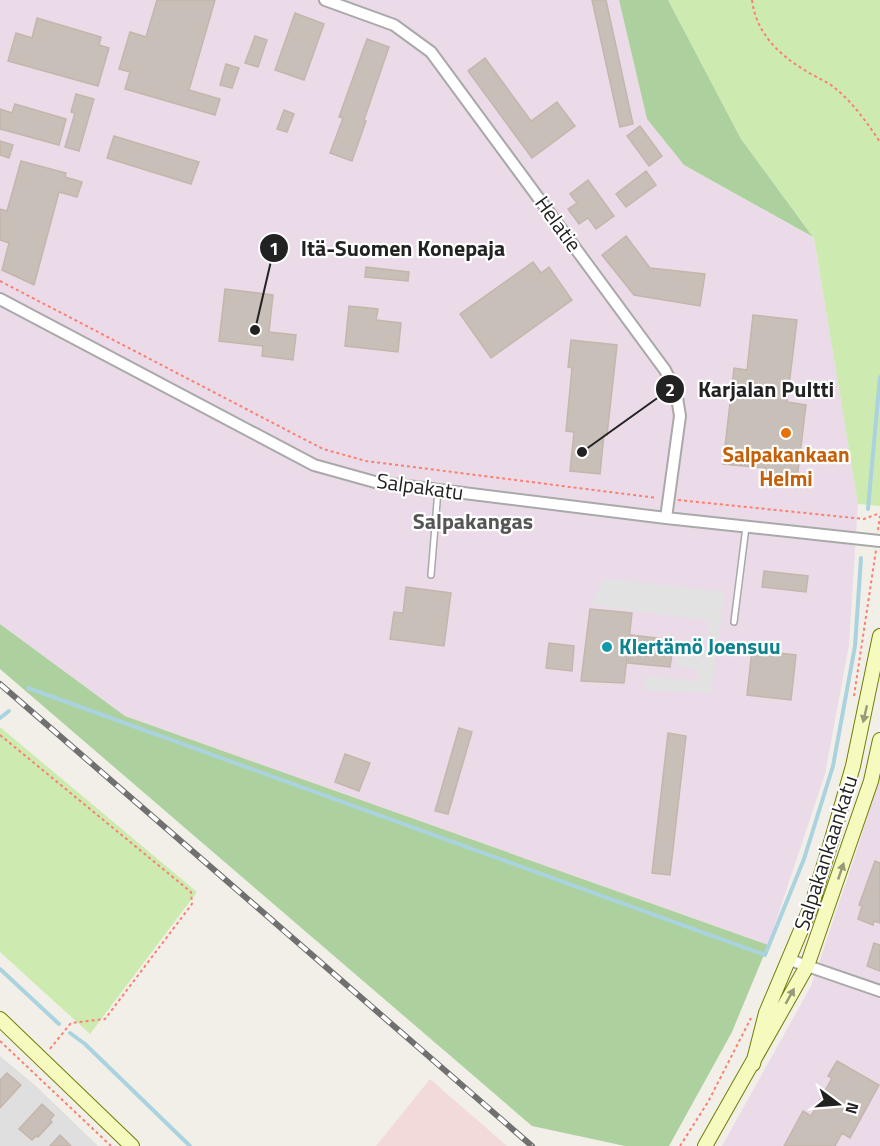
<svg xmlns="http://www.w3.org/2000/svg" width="880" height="1146" font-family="'Titillium Web',sans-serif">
<rect width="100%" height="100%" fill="#f2efe9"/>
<path fill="#e0dfdf" d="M0 1056 37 1087 98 1146H0Z"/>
<path fill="#f2dad9" d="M430 1079 507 1146H376Z"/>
<path fill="#ebdbe8" d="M0 0H619L647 119 684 165 814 238 858 504 849 645 825 774 768 945 125 716 0 624Z
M880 771V1146H722L811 986 858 847Z"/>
<path fill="#cdebb0" d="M668 0H880V506L858 504 814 238 741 139Z
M0 727 197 892 90 1034 0 952Z"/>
<path fill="#add19e" d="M619 0H668L741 139 813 237 684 165 647 119Z
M0 624 125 716 768 945 732 1032 669 1146H625L532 1126 0 669Z"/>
<path fill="#e2e2e2" d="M603 578 725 592 711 693 644 690 647 675 697 682 698 670 675 666 678 645 705 646 709 621 591 605Z"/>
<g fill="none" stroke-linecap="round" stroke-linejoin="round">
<path stroke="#aad3df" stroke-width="4" d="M868 509 880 377
M28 688 765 955 804 859 833 766 855 646 861 558
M0 718 9 711
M0 969 59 1024
M70 1033 85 1044 190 1146"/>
</g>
<path fill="#c7bfb8" stroke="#c4b6ab" stroke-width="1.5" d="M157 0H215L189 90 220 99 215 115 125 89 130 72 119 69 130 32 146 37Z
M592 0H606L633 124 620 127Z
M295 13 324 24 304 80 275 70Z
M37 18 101 37 99 45 109 48 98 86 8 61 16 33 32 38Z
M255 36 267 40 258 67 245 63Z
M367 39 389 47 364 120 366 121 352 161 330 153 343 118 339 117Z
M485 58 531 121 557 102 575 126 532 158 468 71Z
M226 64 239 68 232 88 220 85Z
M76 94 94 99 79 151 65 147 75 113 71 112Z
M15 104 66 119 59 145 0 129V109L12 113Z
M284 110 294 114 287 132 277 129Z
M640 126 662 156 649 166 627 136Z
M114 136 199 162 191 184 107 158Z
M0 141 13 145 9 158 0 155Z
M21 161 66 173 65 177 82 182 77 197 59 192 34 285 2 270 9 243 0 240V209L7 211Z
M646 171 656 185 626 207 616 194Z
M588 180 614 216 596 229 588 218 579 224 568 209 577 203 570 194Z
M626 236 650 268 705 274 700 306 634 295 602 255Z
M533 262 541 273 549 267 572 300 491 358 460 314Z
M366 267 409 272 408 281 365 277Z
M225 289 273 295 269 332 296 335 293 360 262 356 263 346 219 341Z
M349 306 378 309 376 320 401 323 398 352 345 346Z
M753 315 797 320 787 402 806 405 797 479 764 475 765 468 723 464 734 368 747 370Z
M571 340 617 345 607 435 604 434 600 474 570 471 574 432 566 431 572 368 568 367Z
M764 571 808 576 806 592 762 587Z
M406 587 451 593 444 646 390 639 394 612 403 613Z
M590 609 632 613 624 683 581 681Z
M631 635 674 640 670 667 628 663Z
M549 643 574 646 572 671 546 668Z
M752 650 796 655 791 700 747 695Z
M459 728 472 732 448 814 435 811Z
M668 733 686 736 670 875 652 873Z
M345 754 370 763 359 791 335 782Z
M875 861 880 863V923L874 921 873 925 858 919 862 906 859 905Z
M874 943 880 945V971L867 966Z
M837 1061 879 1085 850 1138 842 1133 835 1146H784L803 1111 811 1116 832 1078 828 1076Z
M7 1073 21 1085 0 1108V1080Z
M42 1104 54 1115 50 1120 52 1122 38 1137 36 1136 32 1140 19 1129Z
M60 1135 71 1146H50Z"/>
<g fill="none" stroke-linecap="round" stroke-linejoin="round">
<defs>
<path id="lane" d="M431 575 438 490
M734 622 746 527"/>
<path id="street" d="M325 0 394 25 431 52 665 370 676 391 680 416 666 518
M0 299 314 465 375 482 666 518 880 541
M790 960 880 991"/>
<path id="secondary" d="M0 1019 132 1146
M753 1064 766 1013 812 904 832 839 853 766 880 636
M705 1146 807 966 871 781 880 740"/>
</defs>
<use href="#lane" stroke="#a9a9a9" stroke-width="8"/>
<use href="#street" stroke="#a9a9a9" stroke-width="14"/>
<use href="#secondary" stroke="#707d05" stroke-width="16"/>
<path stroke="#fa8072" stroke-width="2" stroke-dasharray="3 3" stroke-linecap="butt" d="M752 0C756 33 779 55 806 71 814 76 823 80 831 85 851 100 866 121 880 142
M0 281 323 449 366 461 657 498
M678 500 864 519 880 513
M878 530 880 516
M854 696 876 550
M0 735 191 892 192 904 105 1019 71 1023 49 1050
M0 1041 111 1146
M680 1146 708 1102 751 1018"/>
<use href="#lane" stroke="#fff" stroke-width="5"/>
<use href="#street" stroke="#fff" stroke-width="10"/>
<use href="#secondary" stroke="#f7fabf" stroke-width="14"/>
<defs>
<path id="rail" d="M0 684 532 1146"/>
</defs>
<use href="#rail" stroke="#707070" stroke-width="6"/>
<use href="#rail" stroke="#fff" stroke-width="4" stroke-dasharray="11" stroke-linecap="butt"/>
</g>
<defs><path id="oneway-solid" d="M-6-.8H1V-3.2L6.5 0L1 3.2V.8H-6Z" transform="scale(1.5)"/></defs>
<g fill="#979978">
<use href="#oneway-solid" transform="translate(865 714) rotate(103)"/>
<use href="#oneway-solid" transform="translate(841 871) rotate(-71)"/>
<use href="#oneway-solid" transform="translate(790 996) rotate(-61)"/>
</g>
<circle fill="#e8710a" stroke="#fff" stroke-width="2" cx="786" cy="433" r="6"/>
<circle fill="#0f9aa8" stroke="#fff" stroke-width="2" cx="607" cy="647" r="6"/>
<g text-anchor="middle" stroke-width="4.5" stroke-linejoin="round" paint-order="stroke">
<g font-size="21" fill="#222" stroke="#fff">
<text transform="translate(558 224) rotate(54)" y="7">Helatie</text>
<text transform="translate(420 487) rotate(8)" y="7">Salpakatu</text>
<text transform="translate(826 853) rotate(-72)" y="7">Salpakankaankatu</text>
</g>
<g font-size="21" font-weight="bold" fill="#c56008" stroke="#fff">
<text x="786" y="462">Salpakankaan<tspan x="786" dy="24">Helmi</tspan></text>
</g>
<g font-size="21" font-weight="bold" fill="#0d838f" stroke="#fff" text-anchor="start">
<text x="619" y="654">KIertämö Joensuu</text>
</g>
<g font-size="22" font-weight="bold" fill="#555" stroke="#fff">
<text x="473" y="529">Salpakangas</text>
</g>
</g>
<path fill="none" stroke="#222" stroke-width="2" d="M255 330L274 248M582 452L670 389"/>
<g fill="#222" stroke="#fff" stroke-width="2">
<circle cx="255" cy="330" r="6"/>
<circle cx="582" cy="452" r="6"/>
<circle cx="274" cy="248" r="15"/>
<circle cx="670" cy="389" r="15"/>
</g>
<g font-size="18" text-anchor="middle" font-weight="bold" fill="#fff">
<text x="274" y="255">1</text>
<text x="670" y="396">2</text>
</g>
<g font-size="22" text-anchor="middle" font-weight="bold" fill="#222" stroke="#fff" stroke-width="4.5" stroke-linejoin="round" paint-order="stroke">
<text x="403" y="256">Itä-Suomen Konepaja</text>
<text x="766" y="397">Karjalan Pultti</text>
</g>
<g transform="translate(838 1104) rotate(106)" stroke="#ffffff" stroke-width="4.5" paint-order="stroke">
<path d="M0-4.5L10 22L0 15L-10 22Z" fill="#222222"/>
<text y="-9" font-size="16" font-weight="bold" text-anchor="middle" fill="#222222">N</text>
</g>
</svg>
